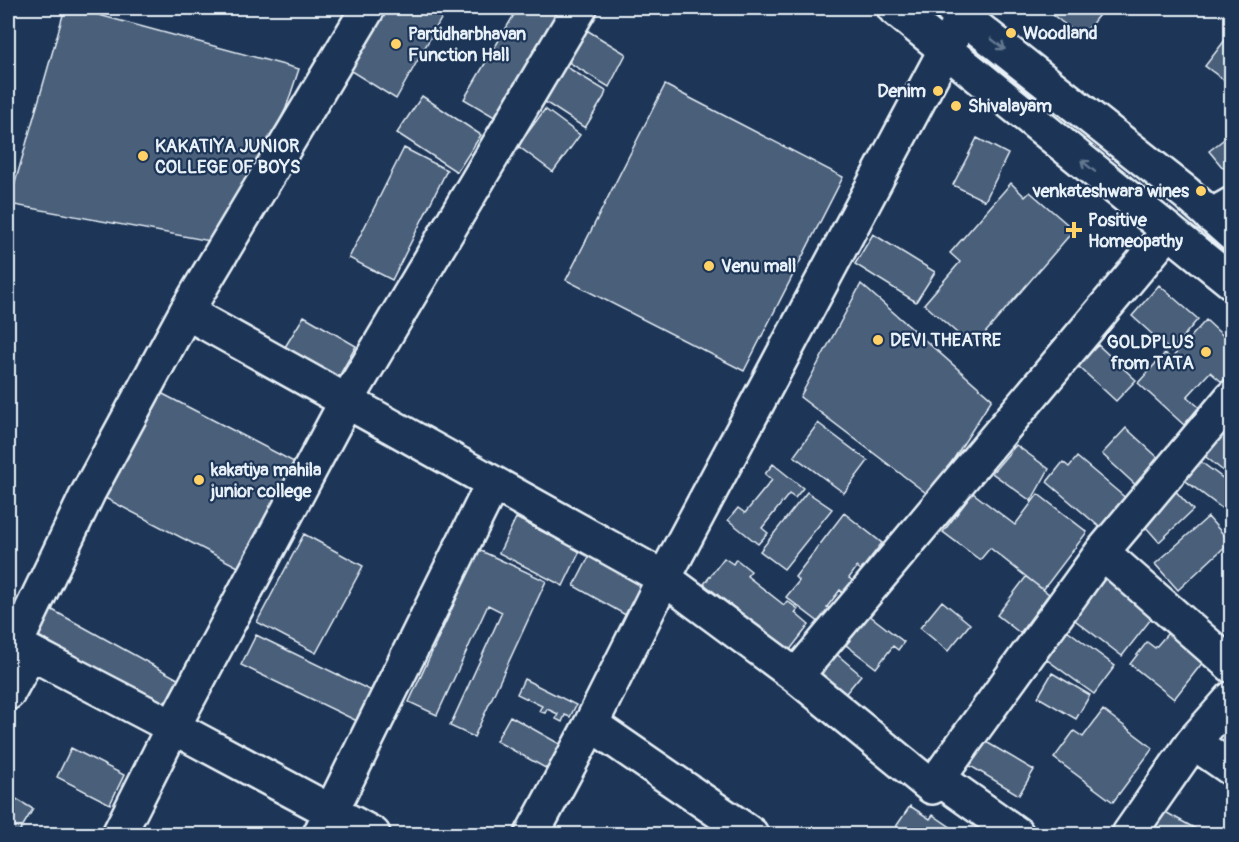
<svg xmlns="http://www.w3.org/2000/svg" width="1239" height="842" font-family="Pangolin,sans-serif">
<rect width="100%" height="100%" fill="#1d3557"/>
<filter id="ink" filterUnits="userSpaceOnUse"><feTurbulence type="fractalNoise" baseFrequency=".0167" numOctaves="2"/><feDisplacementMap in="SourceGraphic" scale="12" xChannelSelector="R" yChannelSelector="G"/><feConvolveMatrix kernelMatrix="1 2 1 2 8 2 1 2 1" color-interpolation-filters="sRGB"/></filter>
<g filter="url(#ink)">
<path fill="#495e7a" stroke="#e8f1f8" stroke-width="1.5" d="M65 8H73L299 69 286 108 221 243 9 204Z
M383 8H427L442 17 396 99 351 71Z
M518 8H565L503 122 464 99Z
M1044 8H1100L1103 10 1081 37Z
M585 29 626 54 609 87 565 60Z
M1232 31V86L1205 66Z
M565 66 606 91 604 97 585 128 545 102Z
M665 85 843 177 744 371 566 280Z
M422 96 481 135 457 172 397 133Z
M545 109 580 135 553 172 518 146Z
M1232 133V161L1223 168 1209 151Z
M977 138 1008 154 985 201 953 185Z
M404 148 447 170 392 280 349 258Z
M1011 183 1025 197 1030 192 1074 230 973 347 924 304 960 262 950 253Z
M873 234 935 272 916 302 855 264Z
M861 284 992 399 930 496 800 397Z
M1159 285 1198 319 1171 351 1132 316Z
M304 316 356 346 338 378 285 347Z
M1206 320 1232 344V372L1222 382 1210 372 1187 397 1199 407 1184 425 1138 383 1165 353 1171 359Z
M1098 345 1136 380 1116 401 1078 366Z
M159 392 294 462 240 568 105 498Z
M818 423 868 461 844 493 794 456Z
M1126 428 1165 464 1141 490 1102 454Z
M1222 429 1232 437V478L1201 453Z
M1016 445 1049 469 1031 501 992 473Z
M1077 457 1128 500 1103 530 1047 482 1063 462 1069 467Z
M1197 459 1232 485V516L1182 478Z
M773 464 803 488 795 498 789 494 762 528 768 533 758 544 728 520 738 508 745 513 772 480 765 474Z
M1170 485 1193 510 1159 542 1144 525Z
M807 492 832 509 784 569 760 551Z
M973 493 1015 525 1038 494 1087 532 1043 590 990 548 980 560 943 532Z
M844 513 882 543 861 570 857 567 849 578 853 581 843 593 840 590 827 607 831 609 820 623 786 597 799 581 795 577Z
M1208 517 1230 542 1178 590 1155 564Z
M516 518 580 551 563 586 499 553Z
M304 534 363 566 316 653 257 622Z
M479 550 546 581 474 737 450 726 502 612 488 605 437 715 409 702Z
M590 555 658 585 638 622 574 586Z
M724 558 733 564 736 559 751 571 747 576 784 605 787 601 798 609 795 613 809 625 789 651 704 584Z
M1103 574 1155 614 1122 656 1071 617Z
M1026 577 1049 594 1020 633 997 615Z
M942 601 970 624 948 651 920 628Z
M47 607 178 679 164 705 33 633Z
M869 615 904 642 898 650 893 646 876 668 846 645Z
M1067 630 1115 666 1094 694 1046 659Z
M1168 633 1203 662 1174 699 1130 664 1147 642 1155 648Z
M256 635 374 692 359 722 241 665Z
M833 651 861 675 842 698 814 674Z
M1052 673 1090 695 1076 719 1038 697Z
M524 679 576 705 570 717 565 715 562 722 556 719 558 714 547 709 545 713 539 711 542 706 517 694Z
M1103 710 1153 748 1113 802 1054 758 1074 731 1083 737Z
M510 716 565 747 551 771 496 741Z
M981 739 1034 770 1019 795 967 764Z
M71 748 124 775 110 804 57 777Z
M8 794 33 809 18 834H8Z
M910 806 930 819 933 815 952 828 947 834H891Z
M1160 809 1205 834H1146Z"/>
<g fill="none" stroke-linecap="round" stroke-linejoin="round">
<defs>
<path id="minor" d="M1211 216 1232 204
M1169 231 796 676 932 787 1102 552 1232 397
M186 312 664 578 796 676
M1102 552 1232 666
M8 641 173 727 373 834
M15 645 88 493 186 312 368 8
M8 693 30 653
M1232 698 1193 742 1232 769
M591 724 751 834
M938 778 1017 834
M119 834 173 727 346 402 580 8
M320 834 493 483
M532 834 591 724 664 578 963 17 972 8
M1129 834 1193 742"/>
<path id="major" d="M894 8 1232 282
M952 8 1186 193 1232 234"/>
</defs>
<use href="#minor" stroke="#e8f1f8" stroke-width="38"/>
<use href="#major" stroke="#e8f1f8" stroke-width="38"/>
<use href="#minor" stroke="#1d3557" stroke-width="33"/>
<use href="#major" stroke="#1d3557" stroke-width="33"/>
</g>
<defs><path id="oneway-shaft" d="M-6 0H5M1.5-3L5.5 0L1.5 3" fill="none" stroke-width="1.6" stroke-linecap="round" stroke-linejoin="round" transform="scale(1.5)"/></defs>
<g stroke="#64778f">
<use href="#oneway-shaft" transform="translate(998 44) rotate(38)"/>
<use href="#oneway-shaft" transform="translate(1088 166) rotate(-141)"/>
</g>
</g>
<g fill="#ffd166" stroke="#1d3557" stroke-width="2">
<circle cx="1011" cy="33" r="6"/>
<circle cx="396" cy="44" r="6"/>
<circle cx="938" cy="91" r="6"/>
<circle cx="956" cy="106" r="6"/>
<circle cx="143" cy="156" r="6"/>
<circle cx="1201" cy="191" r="6"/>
<path d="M1071 221h6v6h6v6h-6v6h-6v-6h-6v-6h6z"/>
<circle cx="709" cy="266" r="6"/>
<circle cx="878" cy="340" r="6"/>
<circle cx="1206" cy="352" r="6"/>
<circle cx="199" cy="480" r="6"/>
</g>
<g text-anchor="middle" stroke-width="4.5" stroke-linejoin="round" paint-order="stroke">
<g font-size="18" font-weight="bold" fill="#e8f1f8" stroke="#1d3557" text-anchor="start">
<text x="1023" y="39">Woodland</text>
<text x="408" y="40">Partidharbhavan<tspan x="408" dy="21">Function Hall</tspan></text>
<text x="926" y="97" text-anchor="end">Denim</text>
<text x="968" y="112">Shivalayam</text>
<text x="155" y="152">KAKATIYA JUNIOR<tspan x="155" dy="21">COLLEGE OF BOYS</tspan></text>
<text x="1189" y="197" text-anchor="end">venkateshwara wines</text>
<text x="1088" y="226">Positive<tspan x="1088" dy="21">Homeopathy</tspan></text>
<text x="721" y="272">Venu mall</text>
<text x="890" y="346">DEVI THEATRE</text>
<text x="1194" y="348" text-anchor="end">GOLDPLUS<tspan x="1194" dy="21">from TATA</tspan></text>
<text x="211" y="476">kakatiya mahila<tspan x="211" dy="21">junior college</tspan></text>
</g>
</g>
<rect width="1239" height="842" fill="none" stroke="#1d3557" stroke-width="30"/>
<rect x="15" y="15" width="1209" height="812" fill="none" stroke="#e8f1f8" stroke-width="2" filter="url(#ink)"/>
</svg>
